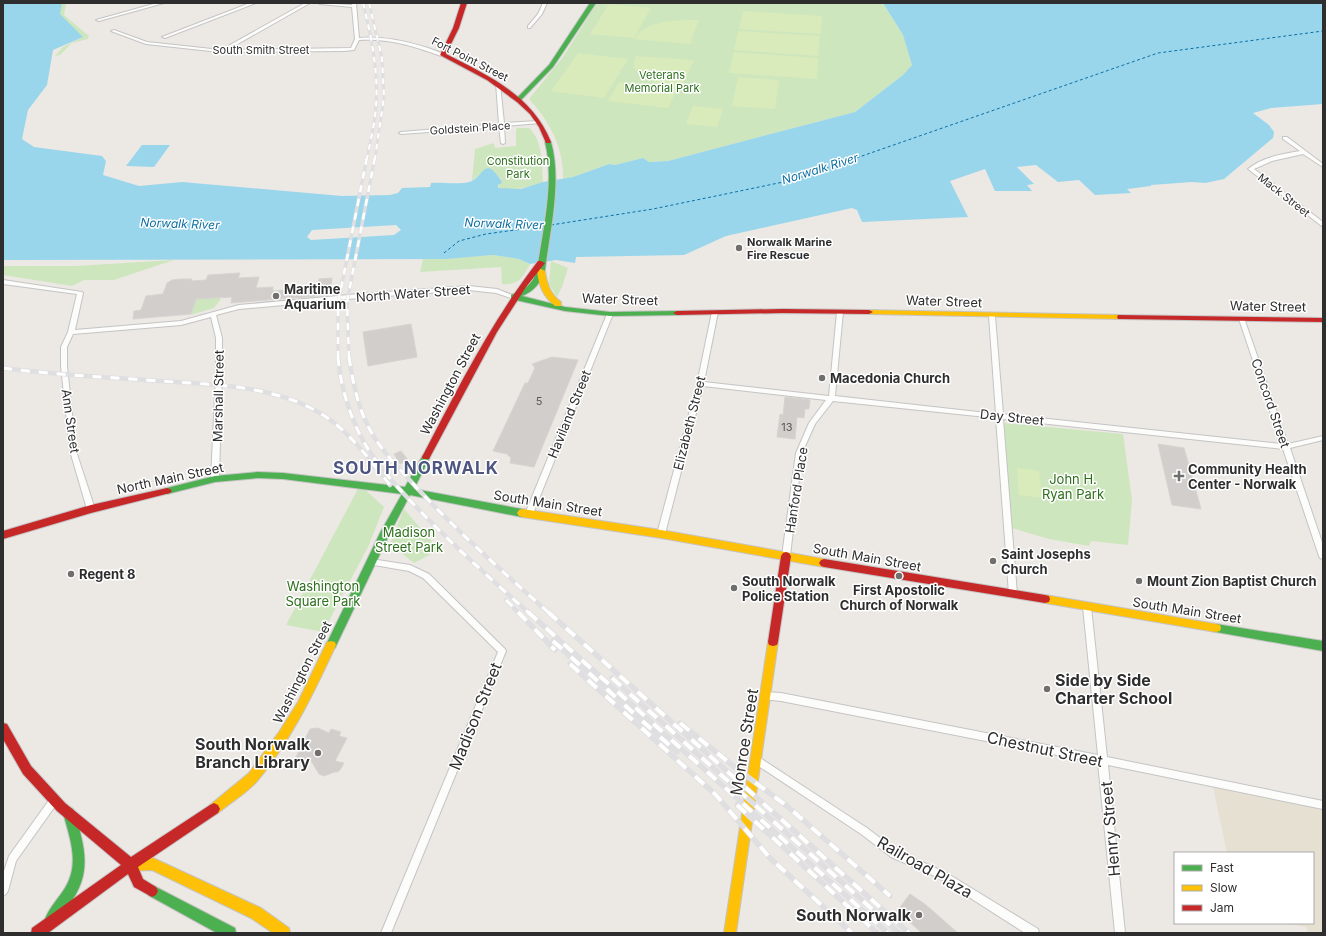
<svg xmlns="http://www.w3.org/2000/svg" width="1326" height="936" font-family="Inter,sans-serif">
<rect width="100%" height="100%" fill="#ece8e4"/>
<path fill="#e6e0d3" d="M1213 787 1323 809V933H1308L1306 927 1284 923H1313V853H1227Z"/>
<path fill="#cee6be" d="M58 3H66L64 15 89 36 88 39 72 43 60 55 55 56 63 47 81 38 56 17Z
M597 3H883L903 35 912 65 903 75 855 112 668 161 649 162 643 158 615 165 609 164 573 177 563 179C564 148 550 122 529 99L563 57Z
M518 128H529C543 141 542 165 543 182 529 188 513 191 498 188L501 179 497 175 482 172 472 181 475 149 494 143 495 148 516 146V129Z
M493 255 519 259 530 264C523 277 518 286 502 284L501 267 420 272 423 259Z
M174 260 114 280H84L72 286 3 275V266H75Z
M551 261 568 268 562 287 557 297 549 284Z
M196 298H219L221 299 214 308 190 315Z
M1004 423 1123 434 1132 500 1128 545 1091 541 1089 546 1049 539 1012 528Z
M360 485 384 507 368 547 323 632 286 625Z
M404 509 439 550 414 563 390 544Z"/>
<path fill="#d9eabb" d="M609 4 651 8 634 38 590 34Z
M743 11 822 16 821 34 739 29Z
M684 20H699L691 40 692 43 687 44 634 39C644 23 666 21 684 20Z
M738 31 820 36 818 56 734 50Z
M734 52 818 58 817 79 729 73Z
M578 53 628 59 604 98 551 91Z
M636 56 691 60 694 62 692 64 682 88C668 87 623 78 636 56Z
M738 77 779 80 775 109 732 106Z
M619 82 677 89 668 108 608 101Z
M693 106 723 109 717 127 686 124Z
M1017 468 1039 471 1042 498 1019 495Z"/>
<path fill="#99d6ec" d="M3 3H62L60 14 83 37 53 50 47 85 28 110 22 139 34 147 102 156 106 161 103 175 139 186 182 182 342 196 390 195 398 193 402 188 430 187 431 183C442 182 458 185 469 182 481 180 484 157 497 175 499 178 501 179 502 183L498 185V188L521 189 543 182 573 177 609 164 615 165 643 158 649 162 668 161 855 112 903 75 912 65 903 35 883 3H1323V104L1271 108 1253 113 1269 125 1274 132 1273 138 1224 179 1205 183 1192 182 1151 185V186L1127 189 1131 193 1095 195 1079 180 1058 182 1036 165 1017 167 1034 184 1027 185 1032 191H995L985 169 950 181 968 217 862 222 857 210 852 208 726 236 684 255 576 257 575 263 556 260 530 264 519 259 493 255 445 259 3 260Z
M142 145H170L154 167 126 166Z"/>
<path fill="#ece8e4" d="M396 225 401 230 394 235 311 240 307 237 312 230Z"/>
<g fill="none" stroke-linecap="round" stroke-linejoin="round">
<path stroke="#0d6fa3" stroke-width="1" stroke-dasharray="3 2.5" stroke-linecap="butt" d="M551 225 653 209 793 180 1158 53 1323 31
M444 253 459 241 486 234 544 226"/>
</g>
<path fill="#d1cecb" stroke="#d7d4d0" d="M240 273 238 278 259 277 256 288 273 287V291L318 287 319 279 332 278 329 295 231 303 232 297 196 299 191 314 133 319 134 311 141 310 146 296 163 294 167 283 172 280 180 279H192L191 281 206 280 208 275Z
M411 324 417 357 368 366 363 332Z
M552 357 578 360 534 467 510 463 511 458 507 454 493 451 525 383H528L535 368 532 364Z
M785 397 810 400 809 409H805L804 418 797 417 795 439 777 437 780 414 783 415Z
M1158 444 1184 448 1201 509 1172 505Z
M401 451 408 460 400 464 394 454Z
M318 728 329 733 331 729 341 732 339 736 347 738 335 761 344 763 340 770 337 772H334L324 776 319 774 310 759 301 761 296 757 300 749 295 748 301 737H306L310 729Z
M910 894 926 905 958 933H922L897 911Z"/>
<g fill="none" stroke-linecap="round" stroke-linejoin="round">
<defs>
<path id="street" d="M157 3H164L99 21 96 20Z
M250 3H256L165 38 162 37Z
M305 3H310L227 50 351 48 355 39 352 7 320 4 318 3 352 5V3H356L359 38C383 36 405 41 428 48 433 50 440 52 445 55L441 56C414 46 388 38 359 40L354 50 344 51 220 52 146 44 111 31 114 30 147 42 221 50Z
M543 3H547L542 14 530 28H528V26L538 14Z
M496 83 500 84 504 123 538 121 540 122V123L504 126 505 143 503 144 501 143 499 127 401 134 399 133 401 132 499 124Z
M1283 137H1287L1323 164V167L1303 154 1272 161 1254 169 1323 222V227L1248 169C1262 157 1283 154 1300 151L1283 139Z
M3 280 82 292 83 293 75 330 181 321 239 305 359 294 469 286 497 289 517 297 514 299 496 293 469 290 359 298 239 309 216 315 222 338V373L219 479 215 482 211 479 216 373V338L211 317 181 325 73 334 67 347V366L76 451 95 509 94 511H88L87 509 70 451 61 366V347L68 332 77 294 3 284Z
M715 310 718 312 704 382 829 396 837 312 840 310 843 312 835 396 996 414 989 316 992 314 995 316 1003 414 1281 444 1239 319 1240 318H1244L1288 444 1323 436V440L1290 448 1323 545V559L1320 558 1319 556 1283 449 1003 419 1017 594 1016 596 1013 597 1010 596 1009 594 996 418 833 401 815 424 802 453 790 556 789 558 786 559 783 558 782 556 796 453 809 423 826 400 703 386 665 534 664 536H658L657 534 697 384 712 312Z
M610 312 613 314 533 514 532 516H526L525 514 607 314Z
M371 559 410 565 429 574 505 649 506 651 391 933H381L498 652 423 578 409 571 368 564 367 562 368 560Z
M1087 604 1090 605 1091 607 1107 757 1323 801V809L1108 765 1125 933H1115L1098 763 781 701 763 699 762 696 763 693 766 692 781 693 1098 755 1083 607 1084 605Z
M757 756 867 828 897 851 945 872 1038 929 1039 933H1025L939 878 891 857 861 834 754 763 753 760 754 757Z
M55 795 58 796 60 799 58 802 16 861 8 891 6 894 3 896V874L9 856 52 796Z"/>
<path id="fast" d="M590 3H596L553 67 521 100H517V98L549 65Z
M548 140 551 142C562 181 550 230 545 270 541 283 534 291 522 296L565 307 610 312 677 311H680V315L610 316 565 311 511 299V295C524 289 533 285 537 270 543 230 555 181 545 142Z
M426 454 430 457 414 489 522 509 525 510 527 513 525 516 522 517 410 495 390 533 335 648 331 649 327 648 326 645 380 533 402 494 283 479 258 478 215 482 167 494 164 493 162 491 164 489 167 488 215 476 258 472 283 473 405 487 423 455Z
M1216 624 1323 641V651L1216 632 1212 631 1211 628 1212 625Z
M69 807 73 809C77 817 79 827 81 836 91 876 79 892 56 924L51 925 46 924 45 919C49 908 59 898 65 888 80 864 70 838 63 813L65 809Z
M152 885 235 928 236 933H217L148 895 146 891 148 887Z"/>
<path id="slow" d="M538 269H541L545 271C547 284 550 294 561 302V306H555C543 296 539 286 537 271Z
M866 310 1121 315 1125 317 1121 319 869 314 865 312Z
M522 509 661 530 824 559 827 560 829 563 827 566 824 567 661 538 522 517 519 516 517 513 519 510Z
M1045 595 1216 624 1220 625 1221 628 1220 631 1216 632 1045 603 1041 602 1040 599 1041 596Z
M773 638 777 639 778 642 736 933H724L768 642 769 639Z
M331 641 335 642 336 645C314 692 292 739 258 780 248 792 230 803 218 813L214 815 210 813 208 809 210 805 249 773 279 732 298 702 327 642Z
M153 858 261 908 289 928 290 933H273L251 918 152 870 131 871 127 869 125 865 127 861 131 859Z"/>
<path id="jam" d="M461 3H467L459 28 446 54C489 76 532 95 551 142L550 143H546L539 127 530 114 517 102 487 80 440 55 453 28Z
M538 261H541L545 263 526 287 497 332 429 459H423L422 457C457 390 491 322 538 261Z
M782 309 869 310 873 312 869 314 782 313 677 315 673 313 677 311Z
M1118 315 1323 318V322L1121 319H1118L1117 317Z
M167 488 170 489 172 491 170 493 91 513 3 539V531L91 505Z
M786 552 789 553 791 556 778 642 777 645 773 646 769 645 768 642 781 556 783 553Z
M824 559 1045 595 1049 596 1050 599 1049 602 1045 603 824 567 821 566 819 563 821 560Z
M3 723 7 724 31 766 65 803 131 857 210 805 214 803 218 805 220 809 218 813 138 867 143 879 156 887 158 891 156 895 152 897 134 887 128 874 48 933H31L32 928 121 865 57 811 23 774 3 739Z"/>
</defs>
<use href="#street" stroke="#c5c4c5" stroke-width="2"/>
<use href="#fast" stroke="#c5c4c5" stroke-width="2"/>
<use href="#slow" stroke="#c5c4c5" stroke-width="2"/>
<use href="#jam" stroke="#c5c4c5" stroke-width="2"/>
<use href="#street" fill="#fcfcfb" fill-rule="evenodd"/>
<use href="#fast" fill="#4caf50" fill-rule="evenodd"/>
<use href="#slow" fill="#ffc107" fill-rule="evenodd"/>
<use href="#jam" fill="#c62828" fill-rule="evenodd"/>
<defs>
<path id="rail-far3" d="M363 3C372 40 380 77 375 116 373 130 370 144 367 158
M369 3 382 58 384 97 375 158"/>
<path id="rail-far2" d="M338 358V304L367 157
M349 358 347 302 375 157"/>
<path id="rail-far1" d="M338 357C340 383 348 410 359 433 374 463 398 488 421 512 455 547 492 580 529 613
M349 357C353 383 358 408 370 430 382 452 400 469 416 487 458 532 503 572 549 613
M3 368C55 375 107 377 160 381 216 385 281 385 329 419 354 437 370 461 390 485
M506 600 519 613"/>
<path id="rail" d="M518 612 555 650
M528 612 888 933
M548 612 909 933
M553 641 677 752
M570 664 715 794 770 858 852 933
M612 678 899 933
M680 723 737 769 787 806 890 896
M737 805 877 933"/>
</defs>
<use href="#rail-far3" stroke="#dfdfe1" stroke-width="3"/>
<use href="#rail-far2" stroke="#dfdfe1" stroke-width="3.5"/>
<use href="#rail-far1" stroke="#dfdfe1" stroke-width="4.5"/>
<use href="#rail" stroke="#dfdfe1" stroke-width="5.5"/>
<use href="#rail-far3" stroke="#fff" stroke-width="2" stroke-dasharray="5.5" stroke-linecap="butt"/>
<use href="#rail-far2" stroke="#fff" stroke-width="2.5" stroke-dasharray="7" stroke-linecap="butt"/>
<use href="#rail-far1" stroke="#fff" stroke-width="3" stroke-dasharray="9" stroke-linecap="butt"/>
<use href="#rail" stroke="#fff" stroke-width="4" stroke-dasharray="12" stroke-linecap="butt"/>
</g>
<g fill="#706f6e" stroke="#fff" stroke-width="1.5">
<circle cx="739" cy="248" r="4"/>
<circle cx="276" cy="296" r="4"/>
<circle cx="822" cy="378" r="4"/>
<path d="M1177 470h4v4h4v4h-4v4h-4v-4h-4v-4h4z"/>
<circle cx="993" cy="561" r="4"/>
<circle cx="71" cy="574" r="4"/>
<circle cx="899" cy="576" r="4"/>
<circle cx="1139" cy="581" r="4"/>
<circle cx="734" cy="588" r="4"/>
<circle cx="1047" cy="689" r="4"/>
<circle cx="318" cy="753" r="4"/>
<circle cx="919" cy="915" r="4"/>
</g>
<g text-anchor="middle" stroke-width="3" stroke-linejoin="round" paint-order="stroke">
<g font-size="11" fill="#2e2e2e" stroke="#fff">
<text x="261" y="54">South Smith Street</text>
<text transform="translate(470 59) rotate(27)" y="4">Fort Point Street</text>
<text transform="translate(470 128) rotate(-4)" y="4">Goldstein Place</text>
<text transform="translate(1284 195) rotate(38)" y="4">Mack Street</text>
</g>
<g font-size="11" fill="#2c6e1b" stroke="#fff">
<text x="662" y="79">Veterans<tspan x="662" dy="13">Memorial Park</tspan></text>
<text x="518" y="165">Constitution<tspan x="518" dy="13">Park</tspan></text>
</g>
<g font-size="11" font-weight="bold" fill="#2e2e2e" stroke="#fff" text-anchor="start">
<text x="747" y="246">Norwalk Marine<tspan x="747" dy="13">Fire Rescue</tspan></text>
</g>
<g font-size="11" fill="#585857">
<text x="539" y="405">5</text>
<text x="787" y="431">13</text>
</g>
<g font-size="12" font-style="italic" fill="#0d6fa3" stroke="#fff">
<text transform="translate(820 169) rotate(-17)" y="4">Norwalk River</text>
<text transform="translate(180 224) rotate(2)" y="4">Norwalk River</text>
<text transform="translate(504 224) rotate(2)" y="4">Norwalk River</text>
</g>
<g font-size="13" font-weight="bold" fill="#2e2e2e" stroke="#fff" text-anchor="start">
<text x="284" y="294">Maritime<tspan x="284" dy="15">Aquarium</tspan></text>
<text x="830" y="383">Macedonia Church</text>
<text x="1188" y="474">Community Health<tspan x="1188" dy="15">Center - Norwalk</tspan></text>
<text x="1001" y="559">Saint Josephs<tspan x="1001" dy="15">Church</tspan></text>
<text x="79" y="579">Regent 8</text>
<text x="742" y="586">South Norwalk<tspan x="742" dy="15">Police Station</tspan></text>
<text x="1147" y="586">Mount Zion Baptist Church</text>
<text x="899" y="595" text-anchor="middle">First Apostolic<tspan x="899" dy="15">Church of Norwalk</tspan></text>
</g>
<g font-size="13" fill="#2e2e2e" stroke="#fff">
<text transform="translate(413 293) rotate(-4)" y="5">North Water Street</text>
<text transform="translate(620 299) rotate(2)" y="5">Water Street</text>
<text transform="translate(944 301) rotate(2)" y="5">Water Street</text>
<text transform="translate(1268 306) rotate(1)" y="5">Water Street</text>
<text transform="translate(450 384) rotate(-62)" y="5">Washington Street</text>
<text transform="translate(218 396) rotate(-89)" y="5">Marshall Street</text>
<text transform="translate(1271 403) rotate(71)" y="5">Concord Street</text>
<text transform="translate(569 414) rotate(-68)" y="5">Haviland Street</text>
<text transform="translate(1012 417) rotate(6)" y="5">Day Street</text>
<text transform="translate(71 421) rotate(82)" y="5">Ann Street</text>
<text transform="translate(689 423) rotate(-76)" y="5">Elizabeth Street</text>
<text transform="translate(170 478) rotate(-12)" y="5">North Main Street</text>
<text transform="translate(796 490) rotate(-81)" y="5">Hanford Place</text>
<text transform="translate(548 503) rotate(9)" y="5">South Main Street</text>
<text transform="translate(867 557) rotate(10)" y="5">South Main Street</text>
<text transform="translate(1187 610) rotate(9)" y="5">South Main Street</text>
<text transform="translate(302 672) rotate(-63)" y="5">Washington Street</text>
</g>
<g font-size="13" fill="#2c6e1b" stroke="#fff">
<text x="1073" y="484">John H.<tspan x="1073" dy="15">Ryan Park</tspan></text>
<text x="409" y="537">Madison<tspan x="409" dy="15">Street Park</tspan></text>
<text x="323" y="591">Washington<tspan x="323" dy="15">Square Park</tspan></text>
</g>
<g font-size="16" font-weight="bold" fill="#2e2e2e" stroke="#fff" text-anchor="end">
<text x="1055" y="686" text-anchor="start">Side by Side<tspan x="1055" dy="18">Charter School</tspan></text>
<text x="310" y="750">South Norwalk<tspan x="310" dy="18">Branch Library</tspan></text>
<text x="911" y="921">South Norwalk</text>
</g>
<g font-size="16" fill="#2e2e2e" stroke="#fff">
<text transform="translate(475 716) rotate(-68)" y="6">Madison Street</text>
<text transform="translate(744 742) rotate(-81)" y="6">Monroe Street</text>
<text transform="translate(1045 749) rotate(12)" y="6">Chestnut Street</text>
<text transform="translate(1110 829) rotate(-95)" y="6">Henry Street</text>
<text transform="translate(925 867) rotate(30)" y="6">Railroad Plaza</text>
</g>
<g font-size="17" font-weight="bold" letter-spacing="1" fill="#4d5680" stroke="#fff">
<text x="416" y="474">SOUTH NORWALK</text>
</g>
</g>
<rect width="1326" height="936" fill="none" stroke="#2e2e2e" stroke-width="8"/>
<rect x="1174" y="852" width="140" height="72" fill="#ffffff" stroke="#ababab"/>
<rect x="1182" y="865" width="20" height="6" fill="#4caf50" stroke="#ababab"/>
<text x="1210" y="872" font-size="12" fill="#2e2e2e">Fast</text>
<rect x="1182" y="885" width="20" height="6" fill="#ffc107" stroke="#ababab"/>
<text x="1210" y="892" font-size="12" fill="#2e2e2e">Slow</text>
<rect x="1182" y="905" width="20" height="6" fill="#c62828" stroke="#ababab"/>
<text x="1210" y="912" font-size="12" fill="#2e2e2e">Jam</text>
</svg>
